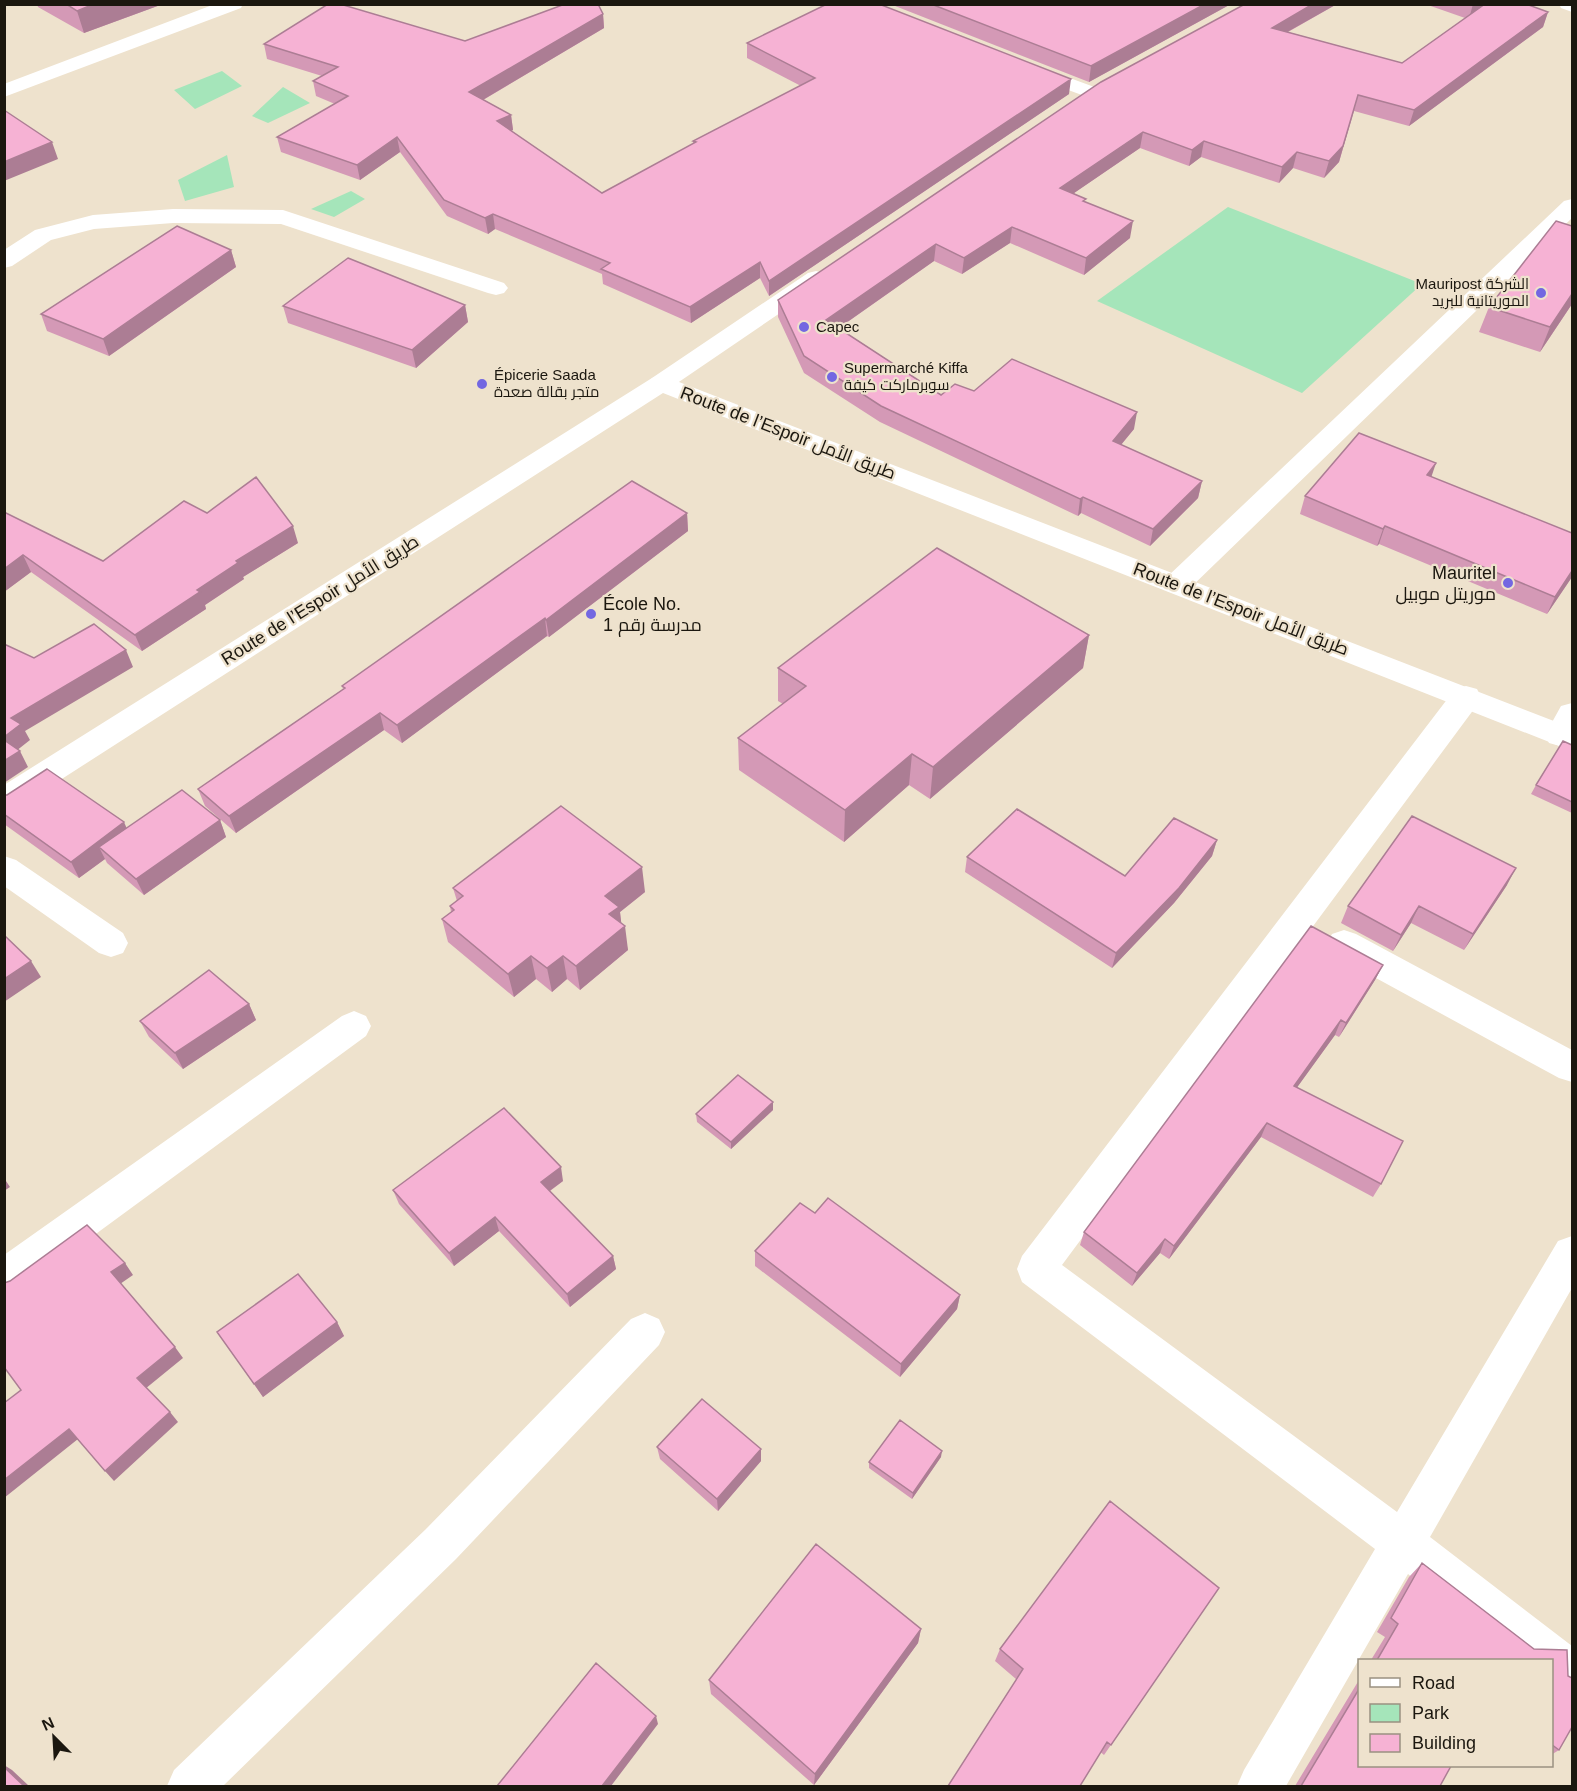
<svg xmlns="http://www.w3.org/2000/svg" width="1577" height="1791" font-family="Arial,Cairo,sans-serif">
<rect width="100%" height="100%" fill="#eee2cd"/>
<path fill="#a5e5ba" d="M222 71 242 86 195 109 174 90Z
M283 87 310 103 268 123 252 116Z
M227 155 234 187 185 201 178 180Z
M351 191 365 199 334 217 311 209Z
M1228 207 1422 284 1302 393 1097 301Z"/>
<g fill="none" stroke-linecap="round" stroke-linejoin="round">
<path fill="#fff" fill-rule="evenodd" d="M215 4H243L241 8 4 97V84Z
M1559 4H1572V12L1561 8Z
M1029 63 1097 88 1100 92 1097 96 1090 98 1022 73 1019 69 1022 65Z
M1572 199V218L1187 591 1177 594 1167 591 1163 584 1167 577 1564 201Z
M173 209 283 210 504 283 508 288 504 293 496 295 488 293 281 224 173 223 94 229 51 240 12 266 4 268V250L35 230 93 215Z
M816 271 824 273 828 278 824 283 670 388 661 391 652 388 648 383 652 378 808 273Z
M1466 686 1477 689 1481 697 1477 705 1062 1265 1397 1512 1558 1241 1572 1236V1288L1430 1537 1572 1646V1696L1552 1686V1660H1519L1408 1574 1286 1786H1237L1244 1770 1375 1549 1022 1282 1017 1269 1022 1256 1455 689Z
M1572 703 1571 743 1560 746 1549 743 1545 735 1561 706Z
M4 856 16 860 123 933 128 943 123 953 111 957 99 953 4 886Z
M1344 930 1356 934 1572 1050V1082L1559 1078 1332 954 1327 944 1332 934Z
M354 1011 366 1016 371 1026 366 1036 18 1291 4 1296V1255L342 1016Z
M645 1313 659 1319 665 1332 659 1345 456 1559 223 1786H167L174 1770 426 1529 631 1319Z"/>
<path fill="#fff" fill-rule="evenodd" d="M661 375 1572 728V751L663 393 15 809 4 813V785L652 378Z"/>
</g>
<path fill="#d499b6" d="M37 4H163L84 33 38 7Z
M890 4H1231L1089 82Z
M1245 4H1337L1288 32 1402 63 1465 18 1425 4H1526L1548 12 1543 27 1409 126 1354 111 1339 162 1324 178 1293 168 1279 183 1201 157 1189 166 1140 148 1074 193 1130 238 1084 275 1010 243 962 274 934 261 839 328 941 395 974 391 1134 429 1121 445 1202 481 1198 498 1150 546 1081 513 1078 516 880 422 804 373 778 317V300Z
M603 14 604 28 483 100 511 115 513 130 511 131 602 193 693 144V141L801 86 747 58V43L1069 94 769 296 760 278 691 323 603 284 602 274 495 229 488 234 447 216 400 152 360 180 281 152 277 137 335 104 316 96 313 81 322 76 267 59 264 44 465 41Z
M231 250 236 267 109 356 47 331 41 314Z
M1572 304 1540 352 1479 332 1489 307Z
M465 305 468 322 416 368 288 323 283 306Z
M1431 477 1572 577 1547 614 1379 544 1377 546 1300 514 1305 496Z
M4 512 103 561 207 513 298 543 243 577 244 579 205 605 206 609 142 651 31 572 4 592Z
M687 513 688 531 549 637 547 636 402 743 384 730 236 833 205 806 198 789 343 689 342 686Z
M1089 635 1083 668 930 799 909 785 844 842 739 770 738 738 783 704 778 701V668Z
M1572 745V813L1531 794 1536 785Z
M4 795 126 828 220 820 226 837 144 895 107 863 105 859 79 878 4 824Z
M1217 840 1212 856 1174 903 1112 968 965 872 967 857 1125 876Z
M1507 885 1464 950 1411 923 1393 951 1341 923 1348 906Z
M453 888 645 892 620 912 621 924 628 950 580 990 567 979 552 992 536 979 514 997 448 942 442 919 451 912 450 906 457 901Z
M1383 965 1375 980 1339 1037 1335 1035 1297 1087 1381 1184 1373 1197 1261 1137 1169 1259 1160 1253 1132 1286 1080 1245 1084 1232Z
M249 1004 256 1020 183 1069 149 1037 140 1021Z
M773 1110 731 1149 697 1122 696 1114Z
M563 1181 550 1191 613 1256 616 1269 570 1307 499 1231 454 1266 399 1204 393 1190Z
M815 1213 960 1295 957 1309 900 1377 755 1266V1251Z
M337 1322 344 1336 263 1397 217 1332Z
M657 1447 761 1449V1461L718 1511 660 1459Z
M941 1457 912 1499 869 1468V1462Z
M1422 1563 1534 1649 1567 1650 1568 1676 1572 1678V1727L1559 1750 1551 1755V1660H1371L1385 1637 1377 1632 1409 1577Z
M1219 1588 1104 1755 995 1661 1000 1649Z
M921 1629 918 1643 814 1785 711 1694 709 1680Z
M1359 1680V1766L1440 1786H1295Z"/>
<path fill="#ac7d94" d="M94 4H163L84 33 77 11Z
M1205 4H1231L1089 82 1091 66Z
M1313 4H1337L1268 43 1272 28Z
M1473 4H1494L1469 19Z
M1548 12 1543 27 1409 126 1414 110Z
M603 14 604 28 471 107 469 92Z
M1071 79 1069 94 769 296V281Z
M1358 95 1339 162 1324 178 1329 161Z
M511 115 513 130 499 136 497 121Z
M1143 132 1140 148 1058 204 1060 188Z
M397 137 400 152 360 180 357 165Z
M1204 141 1201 157 1189 166 1192 150Z
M52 142 58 159 4 181V162Z
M1297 152 1293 168 1279 183 1282 167Z
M493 214 495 229 488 234 485 218Z
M1133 221 1130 238 1084 275 1086 258Z
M1012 227 1010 243 962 274 964 258Z
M936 244 934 261 826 337V320Z
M231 250 236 267 109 356 103 339Z
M760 262V278L691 323 690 307Z
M1572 294V304L1540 352 1550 327Z
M465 305 468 322 416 368 412 350Z
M1137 412 1134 429 1110 458 1113 441Z
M1436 463 1430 481 1427 475Z
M1202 481 1198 498 1150 546 1153 529Z
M1083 497 1081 513 1078 516 1080 499Z
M687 513 688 531 549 637 546 620Z
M293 526 298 543 243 577 244 579 205 605 206 609 142 651 135 635 236 561Z
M1385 526 1379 544 1377 546 1383 529Z
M23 555 31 572 4 592V569Z
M1572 571V577L1547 614 1555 597Z
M545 618 547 636 402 743 397 725Z
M1089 635 1083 668 930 799 933 767Z
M126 650 133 667 25 731 30 740 11 755 4 743V737L11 718Z
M380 713 384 730 236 833 229 816Z
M20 751 28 767 4 783V761Z
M912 754 909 785 844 842 845 810Z
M220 820 226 837 144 895 136 879Z
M124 822 131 838 99 847 105 859 79 878 71 862Z
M1217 840 1212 856 1174 903 1112 968 1116 953Z
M642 867 645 892 620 912 622 929 625 926 628 950 580 990 576 966 605 896Z
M1516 868 1507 885 1464 950 1473 934Z
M1419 906 1411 923 1393 951 1401 935Z
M531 956 536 979 514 997 508 974Z
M563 956 567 979 552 992 547 968Z
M31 961 41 977 4 1002V979Z
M1383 965 1375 980 1339 1037 1346 1023Z
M249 1004 256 1020 183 1069 175 1053Z
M1341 1020 1335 1035 1288 1100 1294 1086Z
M773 1102V1110L731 1149V1142Z
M1267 1123 1261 1137 1169 1259 1174 1246Z
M561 1167 563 1181 544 1195 541 1182Z
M4 1178 10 1187 4 1191Z
M495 1217 499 1231 454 1266 449 1253Z
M1165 1239 1160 1253 1132 1286 1137 1273Z
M613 1256 616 1269 570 1307 567 1294Z
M125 1263 133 1275 120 1284 111 1272Z
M960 1295 957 1309 900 1377 901 1364Z
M337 1322 344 1336 263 1397 254 1384Z
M175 1347 183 1358 145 1389 137 1378Z
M170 1412 178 1422 114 1481 105 1471Z
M69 1429 78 1439 4 1498V1480Z
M761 1449V1461L718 1511 717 1499Z
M942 1451 941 1457 912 1499 913 1493Z
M921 1629 918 1643 814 1785 815 1774Z
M656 1716 658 1724 611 1786H602Z
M4 1765 12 1770 29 1786H24L4 1767Z"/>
<path fill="#f6b2d4" stroke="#ac7d94" stroke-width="1.5" d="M66 4H94L77 11Z
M328 4H340L465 41 565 4H598L603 14 469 92 511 115 497 121 602 193 696 142 693 141 815 78 747 43 827 4H879L1071 79 769 281 760 262 690 307 601 269 610 263 493 214 485 218 444 200 397 137 357 165 277 137 348 96 313 81 338 67 264 44Z
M931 4H1205L1091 66Z
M1245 4H1313L1272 28 1402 63 1485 4H1526L1548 12 1414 110 1358 95 1343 146 1329 161 1297 152 1282 167 1204 141 1192 150 1143 132 1060 188 1086 199 1083 201 1133 221 1086 258 1012 227 964 258 936 244 826 320 941 395 955 384 974 391 1012 359 1137 412 1113 441 1202 481 1153 529 1083 497 1080 499 881 406 804 356 778 300 1101 82Z
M4 110 52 142 4 162Z
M1556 221 1572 226V294L1550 327 1489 307Z
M177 226 231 250 103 339 41 314Z
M348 258 465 305 412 350 283 306Z
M1359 433 1436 463 1427 475 1572 533V571L1555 597 1385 526 1383 529 1305 496Z
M256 477 293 526 236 561 238 563 197 590 200 592 135 635 23 555 4 569V512L103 561 184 501 207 513Z
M632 481 687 513 546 620 545 618 397 725 380 713 229 816 198 789 345 688 342 686Z
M937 548 1089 635 933 767 912 754 845 810 738 738 806 686 778 668Z
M94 624 126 650 11 718 21 724 4 737V644L34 658Z
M4 740 20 751 4 761Z
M1563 741 1572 745V802L1536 785Z
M47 769 124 822 71 862 4 814V795H7Z
M182 790 220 820 136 879 99 847Z
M561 806 642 867 605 896 619 907 609 914 625 926 576 966 563 956 547 968 531 956 508 974 442 919 454 910 450 906 463 896 453 888Z
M1017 809 1125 876 1174 818 1217 840 1179 888 1116 953 967 857Z
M1412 816 1516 868 1473 934 1419 906 1401 935 1348 906Z
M1311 926 1383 965 1346 1023 1341 1020 1294 1086 1403 1141 1381 1184 1267 1123 1174 1246 1165 1239 1137 1273 1084 1232Z
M4 935 31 961 4 979Z
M209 970 249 1004 175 1053 140 1021Z
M738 1075 773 1102 731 1142 696 1114Z
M504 1108 561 1167 541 1182 613 1256 567 1294 495 1217 449 1253 393 1190Z
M828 1198 960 1295 901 1364 755 1251 800 1203 815 1213Z
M87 1225 125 1263 111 1272 175 1347 137 1378 170 1412 105 1471 69 1429 4 1480V1403L21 1390 4 1367V1283L10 1281Z
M298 1274 337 1322 254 1384 217 1332Z
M702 1399 761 1449 717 1499 657 1447Z
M900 1420 942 1451 913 1493 869 1462Z
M1110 1501 1219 1588 1111 1745 1107 1742 1080 1786H948L1023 1669 1000 1649Z
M816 1544 921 1629 815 1774 709 1680Z
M1422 1563 1534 1649 1567 1650 1568 1676 1572 1678V1727L1559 1750 1551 1744V1660H1377L1398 1624 1391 1618Z
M596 1663 656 1716 602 1786H497Z
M1359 1689V1766H1451L1440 1786H1301Z
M4 1767 24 1786H4Z"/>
<g fill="#7367e1" stroke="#eee2cd" stroke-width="2">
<circle cx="1541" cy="293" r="6"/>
<circle cx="804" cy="327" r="6"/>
<circle cx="832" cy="377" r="6"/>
<circle cx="482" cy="384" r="6"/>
<circle cx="1508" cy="583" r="6"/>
<circle cx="591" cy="614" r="6"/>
</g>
<g text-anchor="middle" stroke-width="4.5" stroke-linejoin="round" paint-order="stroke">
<g font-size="15" fill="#1b170f" stroke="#eee2cd" text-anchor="start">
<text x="1529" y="289" text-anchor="end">Mauripost الشركة<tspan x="1529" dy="17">الموريتانية للبريد</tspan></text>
<text x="816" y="332">Capec</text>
<text x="844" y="373">Supermarché Kiffa<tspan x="844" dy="17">سوبرماركت كيفة</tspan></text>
<text x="494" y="380">Épicerie Saada<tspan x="494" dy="17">متجر بقالة صعدة</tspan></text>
</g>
<g font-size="18" fill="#1b170f" stroke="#eee2cd">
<text transform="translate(788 433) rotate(21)" y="6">Route de l’Espoir طريق الأمل</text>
<text transform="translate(320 600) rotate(-32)" y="6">Route de l’Espoir طريق الأمل</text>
<text transform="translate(1241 609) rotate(21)" y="6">Route de l’Espoir طريق الأمل</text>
</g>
<g font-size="18" fill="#1b170f" stroke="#eee2cd" text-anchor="end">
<text x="1496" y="579">Mauritel<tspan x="1496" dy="21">موريتل موبيل</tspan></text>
<text x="603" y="610" text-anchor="start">École No.<tspan x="603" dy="21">1 مدرسة رقم</tspan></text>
</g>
</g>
<rect width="1577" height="1791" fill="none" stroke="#1b170f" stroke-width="12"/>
<rect x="1358" y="1659" width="195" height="108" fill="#eee2cd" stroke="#9a9181" stroke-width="1.5"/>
<rect x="1370" y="1678" width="30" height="9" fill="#ffffff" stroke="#9a9181" stroke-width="1.5"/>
<text x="1412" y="1689" font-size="18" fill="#1b170f">Road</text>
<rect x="1370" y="1704" width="30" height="18" fill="#a5e5ba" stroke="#9a9181" stroke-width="1.5"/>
<text x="1412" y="1719" font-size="18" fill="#1b170f">Park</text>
<rect x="1370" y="1734" width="30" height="18" fill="#f6b2d4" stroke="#9a9181" stroke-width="1.5"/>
<text x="1412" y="1749" font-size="18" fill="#1b170f">Building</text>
<g transform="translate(54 1737) rotate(336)" stroke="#eee2cd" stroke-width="4.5" paint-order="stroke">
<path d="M0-4.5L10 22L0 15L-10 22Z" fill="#1b170f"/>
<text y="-9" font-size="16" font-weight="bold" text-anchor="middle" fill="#1b170f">N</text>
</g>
</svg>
